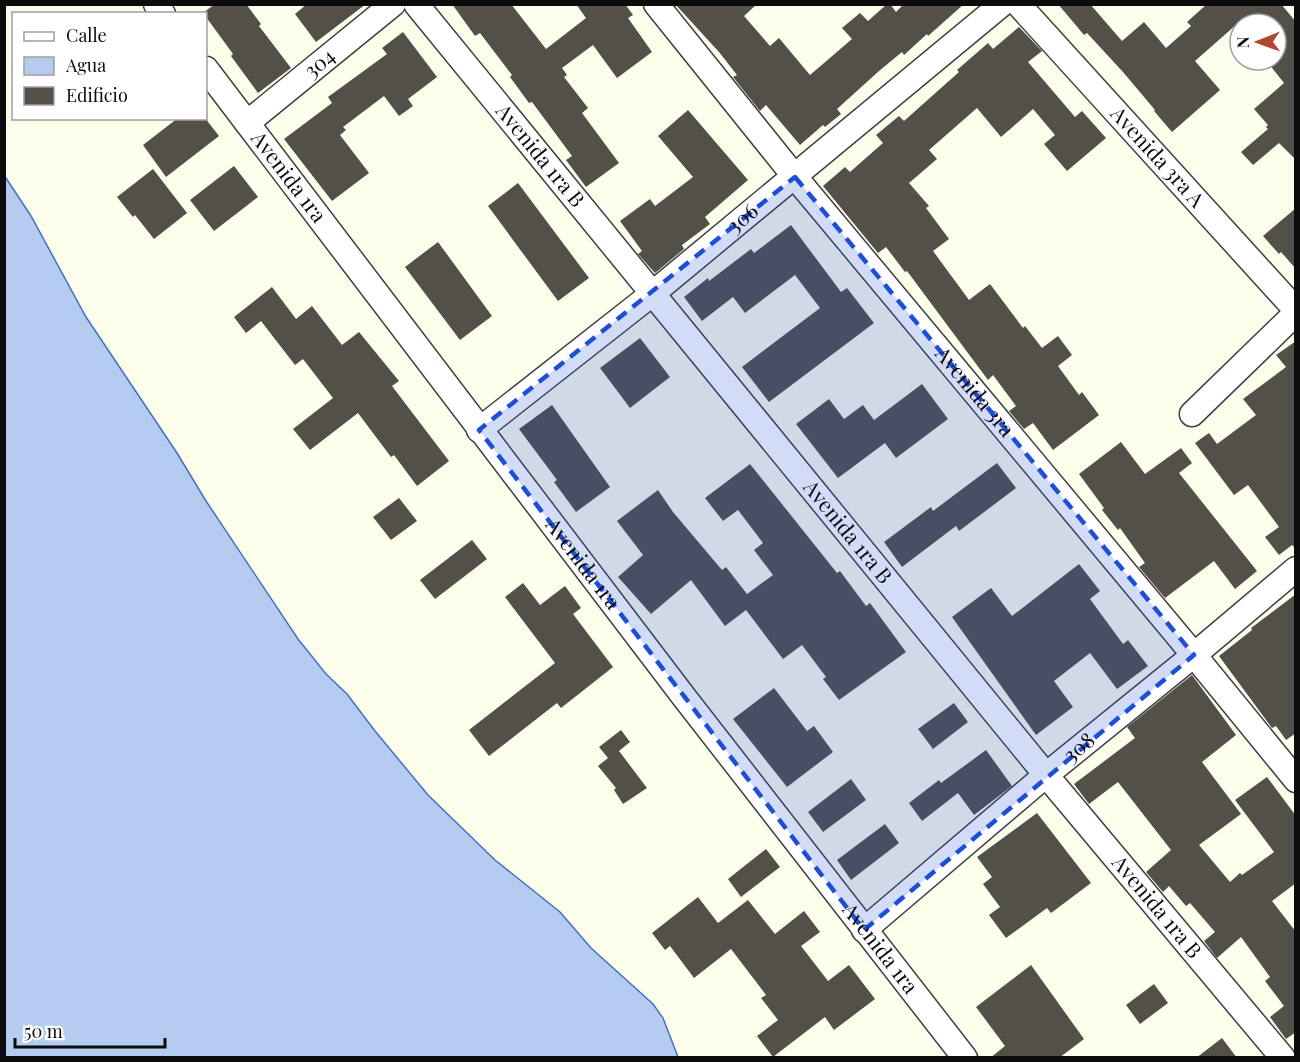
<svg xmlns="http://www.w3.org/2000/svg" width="1300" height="1062" font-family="'Playfair Display',serif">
<rect width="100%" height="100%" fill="#fdfdec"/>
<path fill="#b5ccf0" stroke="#4271c1" stroke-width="1.5" d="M4 175 31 216 86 317 177 453 206 501 298 639 326 674 347 694 375 731 428 795 495 860 560 912 591 948 653 1004 663 1018 678 1057H5Z"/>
<path fill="#534f49" d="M215 4H246L261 24 259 26 291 68 258 93 231 56 233 54 206 17V14L203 13Z
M307 4H366L316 42 295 14Z
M452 4H511L546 49 586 18 576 4H625L633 15 628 18 652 52 617 78 593 45 562 68 567 75 564 77 588 108 582 113 619 163 586 187 566 160 572 156 532 102 529 103 510 77 512 75 480 33 475 36Z
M675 4H757L744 16 770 46 779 38 810 75 852 39 842 28 860 13 868 21 887 4H890L896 12 904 4H964L928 36 927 34 904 55 902 52 879 71 837 109 841 114 825 127 823 125 800 145 766 105 760 111 733 77 737 75 719 52Z
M1058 4H1090L1122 41 1144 22 1166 48 1191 26 1187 22 1207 4H1281L1296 22V160L1279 143 1253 165 1241 152 1268 129 1266 127 1268 125 1254 109 1284 83 1269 64 1276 60V24H1237L1195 61 1220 90 1172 132 1154 111 1155 110 1123 72 1087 33 1084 35Z
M1019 27 1042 51 1028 62 1075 117 1082 111 1106 138 1067 171 1044 144 1055 135 1033 109 1001 137 977 108 929 150 937 159 909 183 929 206 926 208 949 239 933 251 969 300 990 284 1023 328 1025 326 1042 348 1058 336 1072 355 1058 366 1079 395 1082 392 1099 415 1053 450 1033 423 1024 429 1009 411 1016 406 993 375 988 380 907 271 905 272 886 247 878 253 823 186 845 167 850 172 883 143 876 135 899 116 904 121 959 72 957 70 988 43 993 49Z
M403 32 437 77 408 99 413 106 399 116 384 96 343 127 346 130 340 135 369 173 332 201 284 139 332 103 328 97 387 54 382 48Z
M688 110 748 180 705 217 710 224 682 245 684 249 655 273 638 254 642 251 620 221 650 199 655 206 693 177 658 136Z
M178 118H205L219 136 166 177 143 145Z
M234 166 258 197 214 231 190 200Z
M153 169 187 213 154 239 135 215 133 217 117 197Z
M518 183 589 278 558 301 488 206Z
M1296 208V269L1281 252 1279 254 1263 236Z
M791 225 841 292 847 288 874 323 769 402 742 367 820 308 795 275 745 313 733 297 702 321 684 297 708 278 709 281 751 249 754 253Z
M438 242 492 316 460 340 405 267Z
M272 287 296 319 312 306 342 345 359 332 399 381 392 386 449 461 417 486 394 455 391 457 358 413 310 450 293 429 333 398 303 359 295 365 261 321 246 333 234 317Z
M640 338 670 377 630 408 600 368Z
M1296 341V549L1292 545 1279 555 1265 537 1279 527 1248 485 1234 495 1195 443 1209 433 1217 444 1256 415 1243 399 1286 367 1276 355Z
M922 384 948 419 896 458 885 443 838 478 796 424 829 399 844 419 863 405 874 420Z
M552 405 610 487 576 512 554 482 557 480 519 429Z
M1121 442 1145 474 1181 448 1192 463 1179 473 1257 571 1235 589 1214 561 1165 598 1139 567 1145 563 1120 528 1118 530 1102 510 1104 508 1079 474Z
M997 463 1016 488 959 531 956 526 902 567 884 542 931 507 933 511Z
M750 464 837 573 840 571 866 606 870 603 906 652 839 700 823 679 826 677 802 645 783 659 746 610 725 626 691 580 651 614 618 577 643 555 617 521 658 490 673 512 722 570 726 567 747 594 773 575 754 550 763 543 738 510 723 521 705 498Z
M399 498 417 521 391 540 373 517Z
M472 540 487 559 435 599 420 580Z
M1079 564 1100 591 1090 599 1123 644 1128 640 1148 666 1117 689 1090 653 1054 681 1073 707 1036 735 952 617 991 588 1012 616Z
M523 583 540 605 565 586 581 608 573 614 613 667 561 708 557 703 489 756 469 730 555 663 505 597Z
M1296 594V733L1286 740 1276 726 1272 728 1219 656 1252 630 1251 628Z
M1192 675 1236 735 1202 762 1241 814 1199 845 1230 882 1240 873 1242 875 1274 852 1235 800 1267 777 1296 816V883L1272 901 1296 932V1032L1286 1039 1270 1017 1284 1006 1265 981 1270 977 1241 937 1217 958 1204 941 1215 932 1190 903 1186 906 1169 886 1163 892 1146 872 1171 850 1118 782 1089 804 1074 784 1135 738 1127 727Z
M774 688 807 731 814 726 833 752 787 787 733 719Z
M954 703 968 722 933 749 918 729Z
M621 730 630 742 619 751 647 788 623 804 614 790 616 788 598 766 608 758 599 747Z
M986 750 1012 786 974 815 958 793 922 821 909 803 939 780 941 783Z
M851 779 866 800 823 832 808 812Z
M1037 813 1091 883 1051 913 1047 908 1006 938 989 915 1000 907 983 884 992 877 977 857Z
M885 824 899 843 851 880 837 860Z
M766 849 780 867 741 897 728 879Z
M698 897 718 923 748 900 775 934 804 911 820 932 801 946 828 981 849 965 875 999 834 1030 825 1017 773 1057 757 1036 778 1020 761 998 766 995 731 949 694 978 670 946 665 950 652 933Z
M1031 965 1084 1039 1059 1058H990L1005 1046 976 1007Z
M1154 984 1168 1003 1140 1024 1126 1005Z
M1222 1038 1237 1058H1196Z"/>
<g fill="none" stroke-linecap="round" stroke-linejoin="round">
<defs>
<g id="minor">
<path d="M156 4 163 14"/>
<path id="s1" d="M416 4 1046 775 1283 1058"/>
<path id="s2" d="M656 4 795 177 1194 655 1296 780"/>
<path id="s3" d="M1018 4 1296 310"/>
<path id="s4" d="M206 69 684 697 965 1058"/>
<path id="s5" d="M247 123 393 4"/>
<path d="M1192 414 1296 313"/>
<path id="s6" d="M479 430 652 294 1002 4"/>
<path id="s7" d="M864 930 1046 775 1194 655 1296 569"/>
</g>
</defs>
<use href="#minor" stroke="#3f3f3f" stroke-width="27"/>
<use href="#minor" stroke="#fff" stroke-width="24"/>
</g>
<path fill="#1d4ed8" fill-opacity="0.2" stroke="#1d4ed8" stroke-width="4.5" stroke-dasharray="12 8" stroke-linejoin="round" d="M795 177 1194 655 864 930 479 430Z"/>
<g text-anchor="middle" stroke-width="6" stroke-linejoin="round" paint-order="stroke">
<g font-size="21" fill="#0c0c0c" stroke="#fff">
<text dy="7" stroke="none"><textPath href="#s5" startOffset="94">304</textPath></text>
<text dy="7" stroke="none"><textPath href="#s1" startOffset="196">Avenida 1ra B</textPath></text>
<text dy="7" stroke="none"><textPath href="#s3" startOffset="207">Avenida 3ra A</textPath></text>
<text dy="7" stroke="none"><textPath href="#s4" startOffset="136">Avenida 1ra</textPath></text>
<text dy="7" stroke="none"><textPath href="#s6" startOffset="338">306</textPath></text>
<text dy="7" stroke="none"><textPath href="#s2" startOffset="502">Avenida 3ra</textPath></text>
<text dy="7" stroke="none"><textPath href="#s1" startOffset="682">Avenida 1ra B</textPath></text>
<text dy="7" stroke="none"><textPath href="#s4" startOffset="622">Avenida 1ra</textPath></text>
<text dy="7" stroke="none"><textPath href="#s7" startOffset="282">308</textPath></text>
<text dy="7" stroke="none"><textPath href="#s1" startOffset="1168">Avenida 1ra B</textPath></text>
<text dy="7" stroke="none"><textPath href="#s4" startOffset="1108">Avenida 1ra</textPath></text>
</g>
</g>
<rect width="1300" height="1062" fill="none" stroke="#0c0c0c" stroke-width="12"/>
<rect x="12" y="12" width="195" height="108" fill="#ffffff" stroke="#9e9e9e" stroke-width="1.5"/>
<rect x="24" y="32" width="30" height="9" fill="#ffffff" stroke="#9e9e9e" stroke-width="1.5"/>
<text x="66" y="42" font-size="18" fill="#0c0c0c">Calle</text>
<rect x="24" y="57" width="30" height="18" fill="#b5ccf0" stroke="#9e9e9e" stroke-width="1.5"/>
<text x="66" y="72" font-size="18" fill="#0c0c0c">Agua</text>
<rect x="24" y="87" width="30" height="18" fill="#534f49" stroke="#9e9e9e" stroke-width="1.5"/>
<text x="66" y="102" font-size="18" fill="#0c0c0c">Edificio</text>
<g transform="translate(1258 42) rotate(269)"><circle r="28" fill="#ffffff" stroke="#9e9e9e" stroke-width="1.5"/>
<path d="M0-4.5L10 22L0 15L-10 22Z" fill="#af4830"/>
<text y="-9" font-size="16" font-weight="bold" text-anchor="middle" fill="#0c0c0c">N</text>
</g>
<path d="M15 1038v9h150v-9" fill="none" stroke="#0c0c0c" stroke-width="3"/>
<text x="24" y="1038" font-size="18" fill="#0c0c0c" stroke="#ffffff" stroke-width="4.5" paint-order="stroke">50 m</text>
</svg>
